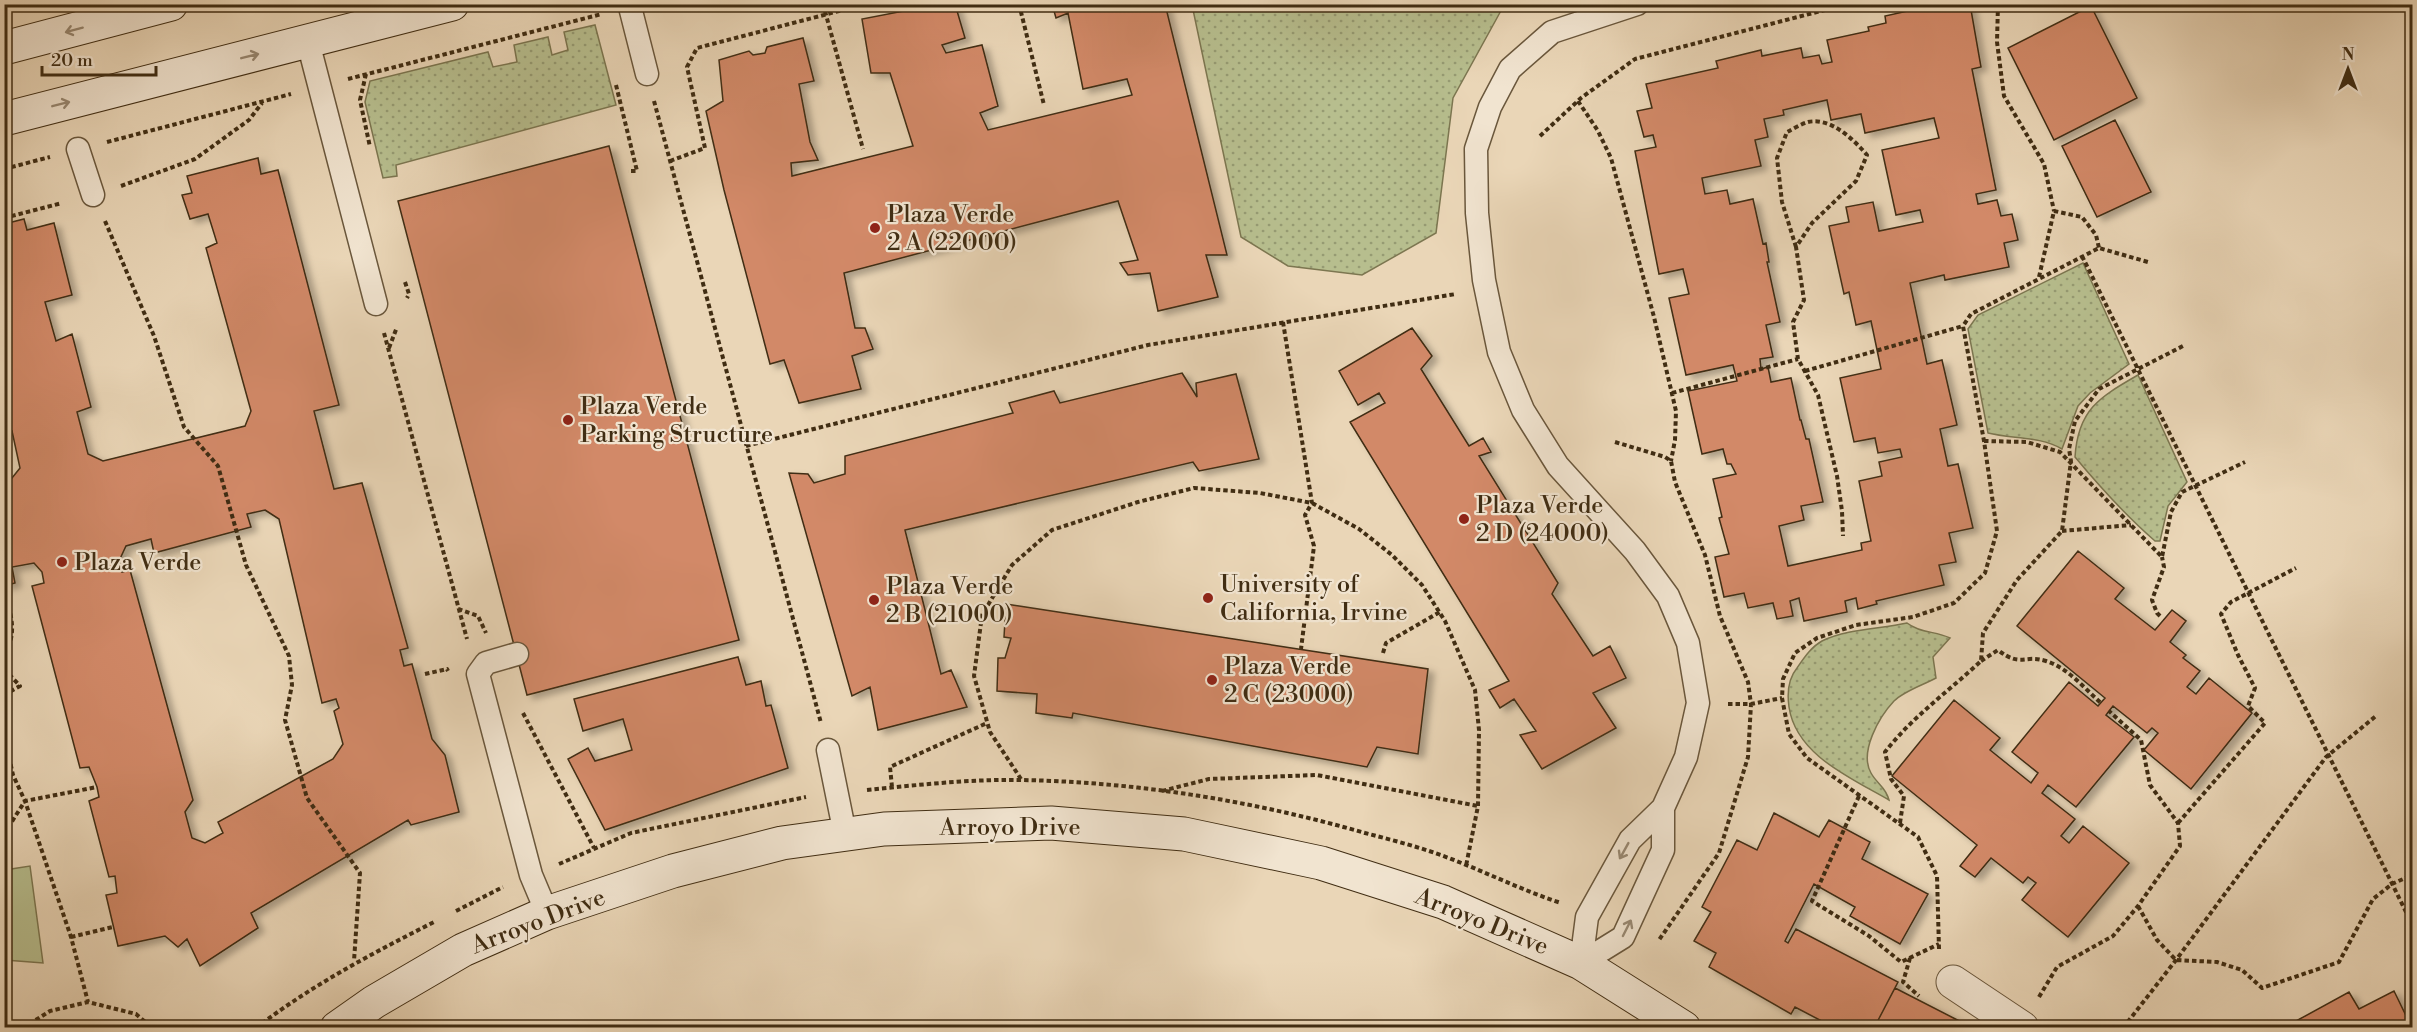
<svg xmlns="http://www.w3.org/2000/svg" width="2417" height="1032" font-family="'Libre Bodoni',serif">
<defs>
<pattern id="grass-dots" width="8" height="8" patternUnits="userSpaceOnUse" patternTransform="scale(1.5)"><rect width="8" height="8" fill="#b7be8e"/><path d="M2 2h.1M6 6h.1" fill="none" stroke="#969b73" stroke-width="1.8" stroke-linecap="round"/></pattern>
<filter id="shadow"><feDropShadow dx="6" dy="4" stdDeviation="3" flood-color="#0004"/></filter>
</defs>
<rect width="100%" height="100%" fill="#ead6b7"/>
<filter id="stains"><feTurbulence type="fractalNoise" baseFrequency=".00333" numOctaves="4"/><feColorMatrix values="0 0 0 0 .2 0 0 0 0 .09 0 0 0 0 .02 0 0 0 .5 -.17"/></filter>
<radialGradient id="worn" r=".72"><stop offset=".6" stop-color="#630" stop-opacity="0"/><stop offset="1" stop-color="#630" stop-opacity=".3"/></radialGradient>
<path fill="url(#grass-dots)" stroke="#7c7650" stroke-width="1.5" d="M1192 5H1509L1503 7 1453 98 1436 233 1362 275 1288 266 1241 237Z
M595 25 616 105 396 165 397 176 383 178 365 102 370 81 488 52 493 67 517 62 514 45 548 37 552 55 568 50 564 32Z
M2083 263 2129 364 2090 393 2078 406 2062 449C2040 436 2012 439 1988 433L1968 329 1978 315Z
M2138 375 2187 482 2168 506 2160 541H2155C2125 515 2100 487 2075 457 2078 409 2100 397 2138 375Z
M1907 623C1920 633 1935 631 1950 638L1933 657 1936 678C1923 685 1904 691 1894 701 1879 717 1859 752 1871 773 1877 784 1886 787 1889 800 1851 778 1796 755 1789 707 1787 693 1788 679 1797 668 1804 658 1811 647 1822 641 1847 629 1879 629 1907 623Z"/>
<path fill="#b7be8e" stroke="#7c7650" stroke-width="1.5" d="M30 866 43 963 5 960V870Z"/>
<path fill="#d28968" stroke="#402d13" stroke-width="1.5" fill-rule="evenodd" filter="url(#shadow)" d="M940 4H955L965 38 942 45 946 53 982 45 998 106 980 113 988 130 1132 95 1127 79 1083 89 1068 13 1056 18 1052 4H1121L1122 9 1138 4H1165L1227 255H1206L1218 297 1158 311 1150 273 1128 275 1120 263 1138 260 1118 201 844 273 855 328H865L873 349 852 356 861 389 799 403 784 360 770 364 724 190 706 111 723 101 719 60 749 51 753 55 765 53 767 47 803 38 814 81 799 84 810 142 818 160 791 163 792 176 913 146 890 73H871L862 19Z
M1939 4H1970L1981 67 1972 69 1996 190 1976 194 1978 204 1997 200 2001 216 2012 214 2018 240 2004 243 2009 267 1945 280 1944 275 1910 283 1927 364 1942 360 1957 425 1940 429 1948 466 1958 464 1973 528 1949 533 1956 562 1939 565 1944 585 1876 601 1877 604 1858 609 1856 598 1845 601 1847 612 1804 621 1799 598 1790 601 1793 616 1777 619 1773 603 1748 608 1744 593 1724 597 1715 557 1729 554 1719 518 1722 517 1713 479 1736 474 1731 464H1727L1723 449 1702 454 1688 391 1737 381 1733 365 1686 375 1669 298 1689 294 1683 269 1659 274 1635 151 1656 147 1653 135 1644 137 1637 111 1652 108 1646 84 1718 68 1716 61 1761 50 1762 56 1801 48 1803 58 1819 55 1822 64 1832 62 1827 40 1869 31 1868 27 1886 23 1885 16ZM1827 100 1831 120 1861 114 1865 133 1934 118 1939 138 1882 150 1896 215 1920 210 1923 222 1879 231 1873 202 1846 207 1849 222 1829 226 1844 294 1849 292 1856 325 1871 321 1881 369 1840 378 1854 442 1875 438 1878 453 1900 449 1902 457 1879 462 1882 476 1859 481 1871 541 1861 543 1862 550 1788 566 1779 526 1804 520 1801 506 1823 502 1809 439H1806L1801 420H1800L1791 378 1771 382 1768 367 1761 369 1760 359 1773 357 1766 325 1780 322 1767 262H1769L1766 243 1763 244 1753 199 1730 204 1727 190 1705 194 1702 178 1761 166 1755 140 1768 137 1764 119 1784 115 1783 110Z
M2091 6 2137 98 2054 140 2008 48Z
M2115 120 2151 192 2097 217 2062 146Z
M609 146 739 640 527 695 398 201Z
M258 158 261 174 278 170 339 405 314 411 334 489 362 483 408 648 400 650 404 666 412 664 432 739 445 755 459 812 411 825 408 820 251 913 258 928 200 966 187 939 178 947 165 936 118 946 106 895 117 893 115 876 109 877 89 801 99 797 97 787 89 767 80 768 32 586 44 583 42 572 34 563 12 567 15 583 4 586V483H8L20 468 12 431 4 433V224L24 219 27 230 54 223 72 295 45 302 56 341 72 334 91 407 77 412 88 454 103 461 245 426 251 411 206 248 217 243 208 214 190 219 182 195 192 193 187 176ZM265 510 279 519 322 703 336 699 339 708 334 711 343 744 333 759 218 822 223 833 205 843 192 838 185 812 193 800 130 570 122 572 119 561 126 546 151 539 154 553 251 527 247 514Z
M1412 328 1432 356 1421 369 1469 446 1483 438 1491 452 1479 456 1558 583 1552 594 1593 656 1610 646 1626 678 1593 693 1616 728 1542 769 1520 735 1536 731 1514 699 1500 708 1489 690 1509 681 1350 422 1385 403 1379 393 1358 405 1339 371Z
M1182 373 1197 397 1196 383 1236 374 1259 459 1199 471 1193 462 905 530 941 674 951 670 967 707 878 730 870 687 852 696 789 473 808 474 814 483 845 474V456L1013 413 1009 403 1054 391 1060 403Z
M2078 551 2124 588 2115 599 2155 630 2172 610 2186 621 2170 642 2186 655 2183 658 2200 671 2187 687 2196 694 2209 678 2252 713 2191 789 2144 750 2158 733 2152 728 2147 733 2113 706 2109 711 2106 715 2134 737 2076 807 2048 785 2042 793 2075 819 2061 836 2069 843 2083 826 2129 863 2068 937 2022 900 2036 883 2028 877 2023 883 1991 858 1975 877 1960 866 1977 845 1892 776 1954 700 2000 738 1990 750 2031 783 2038 773 2012 752 2069 682 2098 706 2105 698 2017 626Z
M1006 604 1428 669 1418 754 1377 747 1367 767 1073 713 1072 718 1036 713 1037 694 997 691 998 658H1005L1011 638 1004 637Z
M738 657 746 685 761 681 766 706 771 705 788 768 605 830 568 759 588 748 595 761 632 750 623 719 583 731 574 699Z
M1774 813 1819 837 1829 820 1870 842 1862 859 1928 894 1900 944 1850 916 1855 907 1814 884 1785 941 1788 943 1796 929 1898 982 1874 1028H1835L1795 1007 1791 1014 1709 967 1716 953 1694 941 1711 912 1702 907 1737 840 1757 850Z
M1895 988 1973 1028H1874Z
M2394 991 2412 1028H2274L2285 1021 2287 1026 2349 992 2359 1009Z"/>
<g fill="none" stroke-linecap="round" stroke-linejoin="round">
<defs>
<path id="lane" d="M630 7 647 74
M308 42 376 304
M78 149 93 195
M517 654 486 663 478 674 531 875 547 913
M828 750 845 834
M1581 963 1587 917 1630 840 1663 808 1686 757 1698 703 1688 643 1668 596 1635 551 1558 466 1523 410 1499 352 1484 280 1477 213 1476 149 1490 107 1510 69 1552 32 1637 4
M1581 963 1623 937 1663 850V808"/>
<path id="street" d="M1953 982 2022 1028"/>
<path id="secondary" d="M4 48 171 4
M4 119 452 4
M337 1028 374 1002 463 950 547 913 673 871 782 843 884 829 1051 823 1184 834 1321 863 1443 902 1581 963 1684 1028"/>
</defs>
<use href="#lane" stroke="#6a573c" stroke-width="25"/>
<use href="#street" stroke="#6a573c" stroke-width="35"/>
<use href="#secondary" stroke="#402d13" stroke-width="35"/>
<path stroke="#402d13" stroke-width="4" stroke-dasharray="4.5 3" stroke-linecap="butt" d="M823 4 863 149
M1019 4 1044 105
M1998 4 1997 42 2004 96 2044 164 2054 211
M366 74 360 100 370 147
M348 79 602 14
M616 85 637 171H628
M654 101 821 723
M1578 101 1598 131 1611 158 1654 317 1676 411 1675 440 1671 461
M1540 136 1581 98 1635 59 1848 4
M107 142 291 94
M670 161 705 148 687 67 697 48 866 4
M4 169 50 157
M121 186 195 159 249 120 262 103
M4 218 62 203
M105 221 154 336 184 427 218 466 246 565 289 656 292 685 285 720 307 798 360 873 354 961
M1796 247 1782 202 1777 158 1787 132C1793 129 1801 124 1808 122 1831 117 1854 140 1867 155L1856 181 1812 223 1796 247 1804 300 1793 322 1798 359 1818 395 1837 476 1842 511 1843 536
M2082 256 2412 924
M2039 277 2054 211 2082 217 2096 235 2099 248
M405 282 409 294 407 298
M1283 322 1312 503 1305 515 1314 546 1301 649
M384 333 467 639
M389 348 397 327
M1805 371 1963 326
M1672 393 1798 359
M1984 441 2027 442 2060 452 2162 557 2171 512 2182 492 2245 462
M1615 442 1665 457 1671 461 1675 482 1705 555 1720 616 1748 682 1751 704 1748 757 1719 853 1659 940
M746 446 1148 345 1456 294
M2062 531 2131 525
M4 592C11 614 18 633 4 655
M458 609 478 616 486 633
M2160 616 2157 613 2152 600 2164 567 2162 557
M1383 653 1386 643 1440 612
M1981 661 1998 650C2021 668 2024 654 2046 661 2068 668 2084 688 2101 703
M4 669 20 686 4 695
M425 674 447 669 448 671
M1728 704H1751L1782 698
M523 713 594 848
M4 735 13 775 25 801 71 937 88 1002
M1021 779 990 732 974 676 982 615 1012 565 1052 530 1138 502 1194 488 1260 493 1312 503 1359 529 1392 555 1422 585 1445 621 1475 690 1479 730 1478 806 1466 866
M892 787 890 767 987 723
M867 790C918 785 969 779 1021 780 1137 782 1254 801 1365 833 1388 839 1412 845 1435 853 1478 868 1518 889 1561 903
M1162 791 1209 779 1317 775 1478 806
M1859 796 1812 901 1869 936 1901 962 1939 944
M1900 823 1904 796 1891 779 1885 752C1912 717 1949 691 1981 661L1983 633 2017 580 2062 531 2071 461 2069 449 2075 421 2099 389 2185 345
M2178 823 2265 723 2248 706 2255 688 2238 655 2221 614 2231 602 2296 568
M4 834 25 801 97 787
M559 864 631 833 806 797
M2138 906 2157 940 2176 960 2217 962 2242 970 2262 988 2339 962 2373 899 2392 884 2412 875
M456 911 503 887
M71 937 113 927
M1939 949 1937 876 1918 837 1807 758 1789 734 1782 698 1783 679 1795 653 1817 638 1856 625 1913 617 1954 603 1985 573 1997 531 1984 441 1963 326 1971 314 2099 248 2148 262
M1910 958 1903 982 1919 996
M2039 997 2057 967 2113 936 2138 906 2180 846 2178 823 2150 785 2141 740 2109 711
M23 1028 50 1011 88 1002 136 1014 152 1028
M256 1028C312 985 373 953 436 921
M2123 1028 2176 960 2326 757 2376 716"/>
<use href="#lane" stroke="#f1e4d0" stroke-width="22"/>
<use href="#street" stroke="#f1e4d0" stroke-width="33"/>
<use href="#secondary" stroke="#f1e4d0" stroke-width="33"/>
</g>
<defs><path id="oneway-shaft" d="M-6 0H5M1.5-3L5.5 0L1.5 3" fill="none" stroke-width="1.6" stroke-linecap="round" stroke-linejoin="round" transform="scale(1.5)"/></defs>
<g stroke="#988872">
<use href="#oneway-shaft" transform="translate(74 30) rotate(165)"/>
<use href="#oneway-shaft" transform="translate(250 56) rotate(-14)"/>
<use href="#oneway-shaft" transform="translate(61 104) rotate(-14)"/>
<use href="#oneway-shaft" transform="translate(1624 851) rotate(119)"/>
<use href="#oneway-shaft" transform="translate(1627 928) rotate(-63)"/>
</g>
<g fill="#8f2418" stroke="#f1e4d0" stroke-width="2">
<circle cx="875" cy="228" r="6"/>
<circle cx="568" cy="420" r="6"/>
<circle cx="1464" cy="519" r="6"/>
<circle cx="62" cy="562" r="6"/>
<circle cx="1208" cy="598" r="6"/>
<circle cx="874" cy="600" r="6"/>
<circle cx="1212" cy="680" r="6"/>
</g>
<g text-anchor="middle" stroke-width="4.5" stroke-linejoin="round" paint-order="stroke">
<g font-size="24" fill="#402d13" stroke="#f1e4d0" text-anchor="start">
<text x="887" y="222">Plaza Verde<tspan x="887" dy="28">2 A (22000)</tspan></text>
<text x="580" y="414">Plaza Verde<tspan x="580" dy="28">Parking Structure</tspan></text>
<text x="1476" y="513">Plaza Verde<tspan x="1476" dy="28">2 D (24000)</tspan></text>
<text x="74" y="570">Plaza Verde</text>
<text x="1220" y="592">University of<tspan x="1220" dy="28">California, Irvine</tspan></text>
<text x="886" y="594">Plaza Verde<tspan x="886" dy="28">2 B (21000)</tspan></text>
<text x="1224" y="674">Plaza Verde<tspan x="1224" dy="28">2 C (23000)</tspan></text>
</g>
<g font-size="24" fill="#402d13" stroke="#f1e4d0">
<text x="1010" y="835">Arroyo Drive</text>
<text transform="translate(538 921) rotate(-21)" y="8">Arroyo Drive</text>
<text transform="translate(1482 921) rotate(22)" y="8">Arroyo Drive</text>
</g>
</g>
<rect width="2417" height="1032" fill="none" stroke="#ead6b7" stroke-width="24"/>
<rect x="6" y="6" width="2405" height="1020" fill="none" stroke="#402d13" stroke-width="3"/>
<rect x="12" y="12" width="2393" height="1008" fill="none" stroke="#402d13" stroke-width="1.5"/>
<g transform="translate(2348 69)" stroke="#f1e4d0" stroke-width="4.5" paint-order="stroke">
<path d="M0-4.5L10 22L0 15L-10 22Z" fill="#402d13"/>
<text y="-9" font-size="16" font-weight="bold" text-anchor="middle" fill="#402d13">N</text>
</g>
<path d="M42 66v9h114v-9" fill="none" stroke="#402d13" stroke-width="3"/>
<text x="51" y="66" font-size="18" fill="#402d13" stroke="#f1e4d0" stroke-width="4.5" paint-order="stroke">20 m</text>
<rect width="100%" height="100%" filter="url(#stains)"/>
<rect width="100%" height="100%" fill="url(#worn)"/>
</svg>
